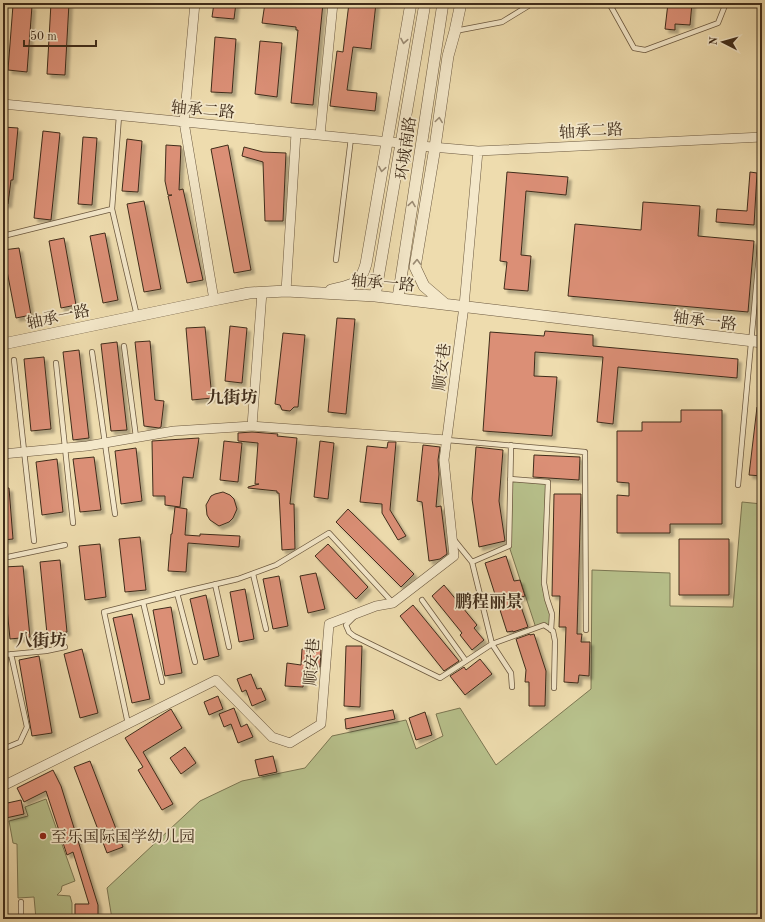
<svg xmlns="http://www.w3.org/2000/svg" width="765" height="922" font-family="'Old Standard TT','Noto Serif SC',serif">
<defs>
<filter id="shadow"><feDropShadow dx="3.5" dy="3.5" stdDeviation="1" flood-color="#0004"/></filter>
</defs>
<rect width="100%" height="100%" fill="#eedcae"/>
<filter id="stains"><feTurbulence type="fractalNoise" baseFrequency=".005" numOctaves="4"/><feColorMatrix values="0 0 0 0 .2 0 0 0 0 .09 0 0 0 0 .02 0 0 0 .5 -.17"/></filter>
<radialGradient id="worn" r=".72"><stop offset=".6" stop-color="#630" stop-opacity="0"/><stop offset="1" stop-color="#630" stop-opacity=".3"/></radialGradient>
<path fill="#b7c08b" stroke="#7b7652" d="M510 479 548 482 544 583 552 614 551 630 544 625 536 628 509 546Z
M742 502 762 504V919H112L107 888 200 801 242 781 305 768 332 736 406 720 416 749 443 736 436 714 460 708 496 765 591 689 592 570 670 573V606L733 607Z
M46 799 75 881 62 886 61 891 57 895 70 896 72 903V919H36L34 897 18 898 17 844 13 843 9 821 28 816 25 807Z"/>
<path fill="#db8f76" stroke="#3f2c1a" filter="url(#shadow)" d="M51 3H69L65 75 47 74Z
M214 3H236L234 19 212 17Z
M265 3H323L313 105 291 103 298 30H296V27L262 23Z
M349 3H376L371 49 353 47 347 90 377 93 375 111 330 106 337 51 343 52Z
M668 3H692L690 25 675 24V30L665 29Z
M13 5 32 6 27 72 8 70Z
M215 37 236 39 232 93 211 92Z
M260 41 282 43 277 97 255 94Z
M3 127 18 128 13 180H11L8 204H3Z
M43 131 60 133 51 220 34 218Z
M83 137 97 138 92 205 78 204Z
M127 139 142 141 138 192 122 191Z
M166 145 181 146 179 190 183 189 203 280 187 283 168 196 172 195H168L165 181Z
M228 145 251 270 234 273 211 149Z
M244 147 263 152 286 153 283 221H265L263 162 242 156Z
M507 172 568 177 566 195 526 191 521 255 531 256 528 291 504 289 507 262 500 261Z
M750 172 757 173 754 225 716 222 717 209 747 211Z
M144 201 161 289 144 292 127 204Z
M643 202 700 206 698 236 754 241 748 312 568 296 575 224 641 230Z
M105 233 118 300 103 303 90 236Z
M64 238 76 305 61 308 49 241Z
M19 248 31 315 16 318 3 250Z
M337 318 355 319 346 414 328 412Z
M230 326 247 328 242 383 225 381Z
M205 327 212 398 192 400 186 328Z
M545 331 593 335V346L738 359 737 378 618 367 613 424 597 422 603 357 535 352 534 376 557 377 552 436 483 431 490 332 544 336Z
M283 333 305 335 298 407H294L290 411 282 410 280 405 275 404Z
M150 341 155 400 164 401 161 427 159 428 144 426 135 342Z
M117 342 127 430 111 431 101 344Z
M79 350 89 438 73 440 63 352Z
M44 357 51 429 31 431 24 359Z
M757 407H762V476L749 475Z
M681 410H722V524H670V533H617V495L629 496V483L617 482V431H642V422H681Z
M252 432 278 434 277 436 297 438 290 504H294L295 549 282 550 279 493H277V491L248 488V487L259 484H255L258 443 238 441V433Z
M199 438 193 478 183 477 180 507 165 505V496H153L152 441Z
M224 441 242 443 238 482 220 480Z
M320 441 334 443 328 499 314 497Z
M388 442H396L390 510 406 536 398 540 382 513V504L360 502 367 446 387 448Z
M423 445 440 447 438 460 439 474 436 507 441 506 447 554 440 559 429 561 422 502 417 501Z
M476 447 503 450 499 501 505 541 479 547 472 499Z
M136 448 142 501 121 504 115 451Z
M534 455 580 457 579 480 533 477Z
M94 457 101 510 80 512 73 459Z
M57 459 63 512 42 515 36 462Z
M3 488H9L13 539 3 540Z
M223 492 230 495 234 499 237 509 233 518 229 522 219 526 210 520 207 515 206 505 211 496 215 494Z
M554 494H581L577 634H582L581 642H590L589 676 579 675 578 683 564 682 566 627H559L560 596H552Z
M175 507 187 509 185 535 200 536V534L240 536 239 547 188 543 186 572 168 571 171 534H172Z
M348 509 414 574 401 587 336 522Z
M140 537 146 590 125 592 119 539Z
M679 539H729V595H679Z
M100 544 106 597 85 600 79 546Z
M328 544 368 587 356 599 315 556Z
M506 556 514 581 520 580 525 596 518 598 528 627 513 632V631L507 632 485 563Z
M60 560 67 632 47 634 40 562Z
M23 566 30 637 10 639 3 567Z
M316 573 325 609 308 613 300 576Z
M279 576 288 626 273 629 263 579Z
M444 585 477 625 474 628 484 640 472 650 460 635 462 633 432 596Z
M245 589 254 639 239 642 230 592Z
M206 595 219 656 204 660 190 599Z
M413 605 459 661 444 671 400 616Z
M171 607 182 673 165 676 153 610Z
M132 614 150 699 132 703 113 618Z
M530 634V635L534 634 546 671 545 706H529V682H525L526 670 516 639Z
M346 646H362L360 707 344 706Z
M82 649 98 713 80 718 64 654Z
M302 649 321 650 320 667 305 666 303 687 285 686 287 663 301 665Z
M39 656 52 733 32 736 19 660Z
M480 659 492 674 465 695 450 676 464 667 466 670Z
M251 674 257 689 261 688 266 700 252 706 246 690 242 692 237 679Z
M218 696 223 709 209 715 204 702Z
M234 708 241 727 247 724 253 737 238 743 231 724 224 727 219 714Z
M171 709 182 728 143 752 173 804 162 810 138 770 143 767 125 738Z
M393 710 395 719 346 729 345 719Z
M425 712 432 735 416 740 409 718Z
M185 747 196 763 181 774 170 758Z
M273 756 277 772 259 776 255 760Z
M90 761 123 847 107 853 74 767Z
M53 770 61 786 98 905V919H75V904H89L73 852 67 855 46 791 24 802 17 788Z
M21 800 24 814 6 818 3 804Z"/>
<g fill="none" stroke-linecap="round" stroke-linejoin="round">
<defs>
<path id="service" d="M609 3 634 48 645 50 718 23 726 3
M455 31 502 22 533 3
M112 209 137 316
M3 236 112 209 119 116
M336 260 351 138
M124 346 136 437
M92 352 115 514
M14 360 34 541
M56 363 73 523
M447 440 585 452 586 630
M510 479 548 482 544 583 547 599 552 614 551 630
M738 485 762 223
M455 541 472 562 509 546 511 445
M3 558 65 545
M472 562 492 644 511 673 512 687
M253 574 266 629
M215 584 229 647
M177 593 195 662
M422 600 466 661
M143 602 162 682
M354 617 346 625 349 632 354 636 440 678 492 644 544 625 553 631 555 641 554 688
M3 655 46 651 65 647
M3 693 6 654
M128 724 104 612 191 590 238 579 276 565 329 533 393 603
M3 749 20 742 27 727 11 654
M21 902V919"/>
<path id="minor" d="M195 3 184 122 214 300
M3 104 400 143
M320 135 333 3
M421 146 478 151 762 137
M286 291 296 133
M252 426 262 292
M3 454 87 446 174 431 252 426 447 440
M3 786 216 680 272 737 290 743 321 724 329 624 376 606 393 603 454 556 444 460 464 306 478 151"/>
<path id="tertiary" d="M331 290C351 285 360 286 366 264L411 3
M375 296 425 3
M398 298 443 3
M445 304 424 286 415 267 435 147 448 56 455 31 461 3
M3 344 214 300 249 293 286 291 375 296 762 342"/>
</defs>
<use href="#service" stroke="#6b583f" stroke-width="6"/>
<use href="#minor" stroke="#6b583f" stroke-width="10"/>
<use href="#tertiary" stroke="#6b583f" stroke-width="12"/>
<use href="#service" stroke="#f4e8ca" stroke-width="4.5"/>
<use href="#minor" stroke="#f4e8ca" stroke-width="9"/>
<use href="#tertiary" stroke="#f4e8ca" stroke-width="11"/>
</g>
<defs><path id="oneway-chevron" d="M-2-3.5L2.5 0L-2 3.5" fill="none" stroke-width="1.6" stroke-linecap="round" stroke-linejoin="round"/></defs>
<g stroke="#9a8a72">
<use href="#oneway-chevron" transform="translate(404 41) rotate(100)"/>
<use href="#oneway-chevron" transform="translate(439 120) rotate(-82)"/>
<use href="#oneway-chevron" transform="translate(382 169) rotate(99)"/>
<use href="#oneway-chevron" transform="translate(412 204) rotate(-81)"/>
<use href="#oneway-chevron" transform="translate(417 262) rotate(-88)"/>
</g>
<circle fill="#8f2418" stroke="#f4e8ca" stroke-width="1.5" cx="43" cy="836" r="4"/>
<g text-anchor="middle" stroke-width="3.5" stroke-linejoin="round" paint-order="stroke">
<g font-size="16" fill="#3f2c1a" stroke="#f4e8ca">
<text transform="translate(203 109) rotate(5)" y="6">轴承二路</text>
<text transform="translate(591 130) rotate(-3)" y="6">轴承二路</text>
<text transform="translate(405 148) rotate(-82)" y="6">环城南路</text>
<text transform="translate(383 282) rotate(5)" y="6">轴承一路</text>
<text transform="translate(58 316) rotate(-12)" y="6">轴承一路</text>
<text transform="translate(705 320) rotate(7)" y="6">轴承一路</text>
<text transform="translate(441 367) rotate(-83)" y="6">顺安巷</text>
<text transform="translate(311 662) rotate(-86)" y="6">顺安巷</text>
</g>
<g font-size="16" fill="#3f2c1a" stroke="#f4e8ca" text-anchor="start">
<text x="51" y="842">至乐国际国学幼儿园</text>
</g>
<g font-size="17" font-weight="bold" fill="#3f2c1a" stroke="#f4e8ca">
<text x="232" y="403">九街坊</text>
<text x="489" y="607">鹏程丽景</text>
<text x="41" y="646">八街坊</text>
</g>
</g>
<rect width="765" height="922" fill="none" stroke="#eedcae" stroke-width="16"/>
<rect x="4" y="4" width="757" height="914" fill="none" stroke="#3f2c1a" stroke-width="2"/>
<rect x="8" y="8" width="749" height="906" fill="none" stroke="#3f2c1a"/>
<g transform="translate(723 42) rotate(276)" stroke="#f4e8ca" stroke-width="3" paint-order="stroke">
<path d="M0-3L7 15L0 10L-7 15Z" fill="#3f2c1a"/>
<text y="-6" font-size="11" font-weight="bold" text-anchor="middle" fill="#3f2c1a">N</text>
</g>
<path d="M24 40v6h72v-6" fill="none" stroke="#3f2c1a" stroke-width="2"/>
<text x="30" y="40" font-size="12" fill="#3f2c1a" stroke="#f4e8ca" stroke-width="3" paint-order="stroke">50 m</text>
<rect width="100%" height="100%" filter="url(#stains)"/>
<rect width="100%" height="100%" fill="url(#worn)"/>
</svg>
